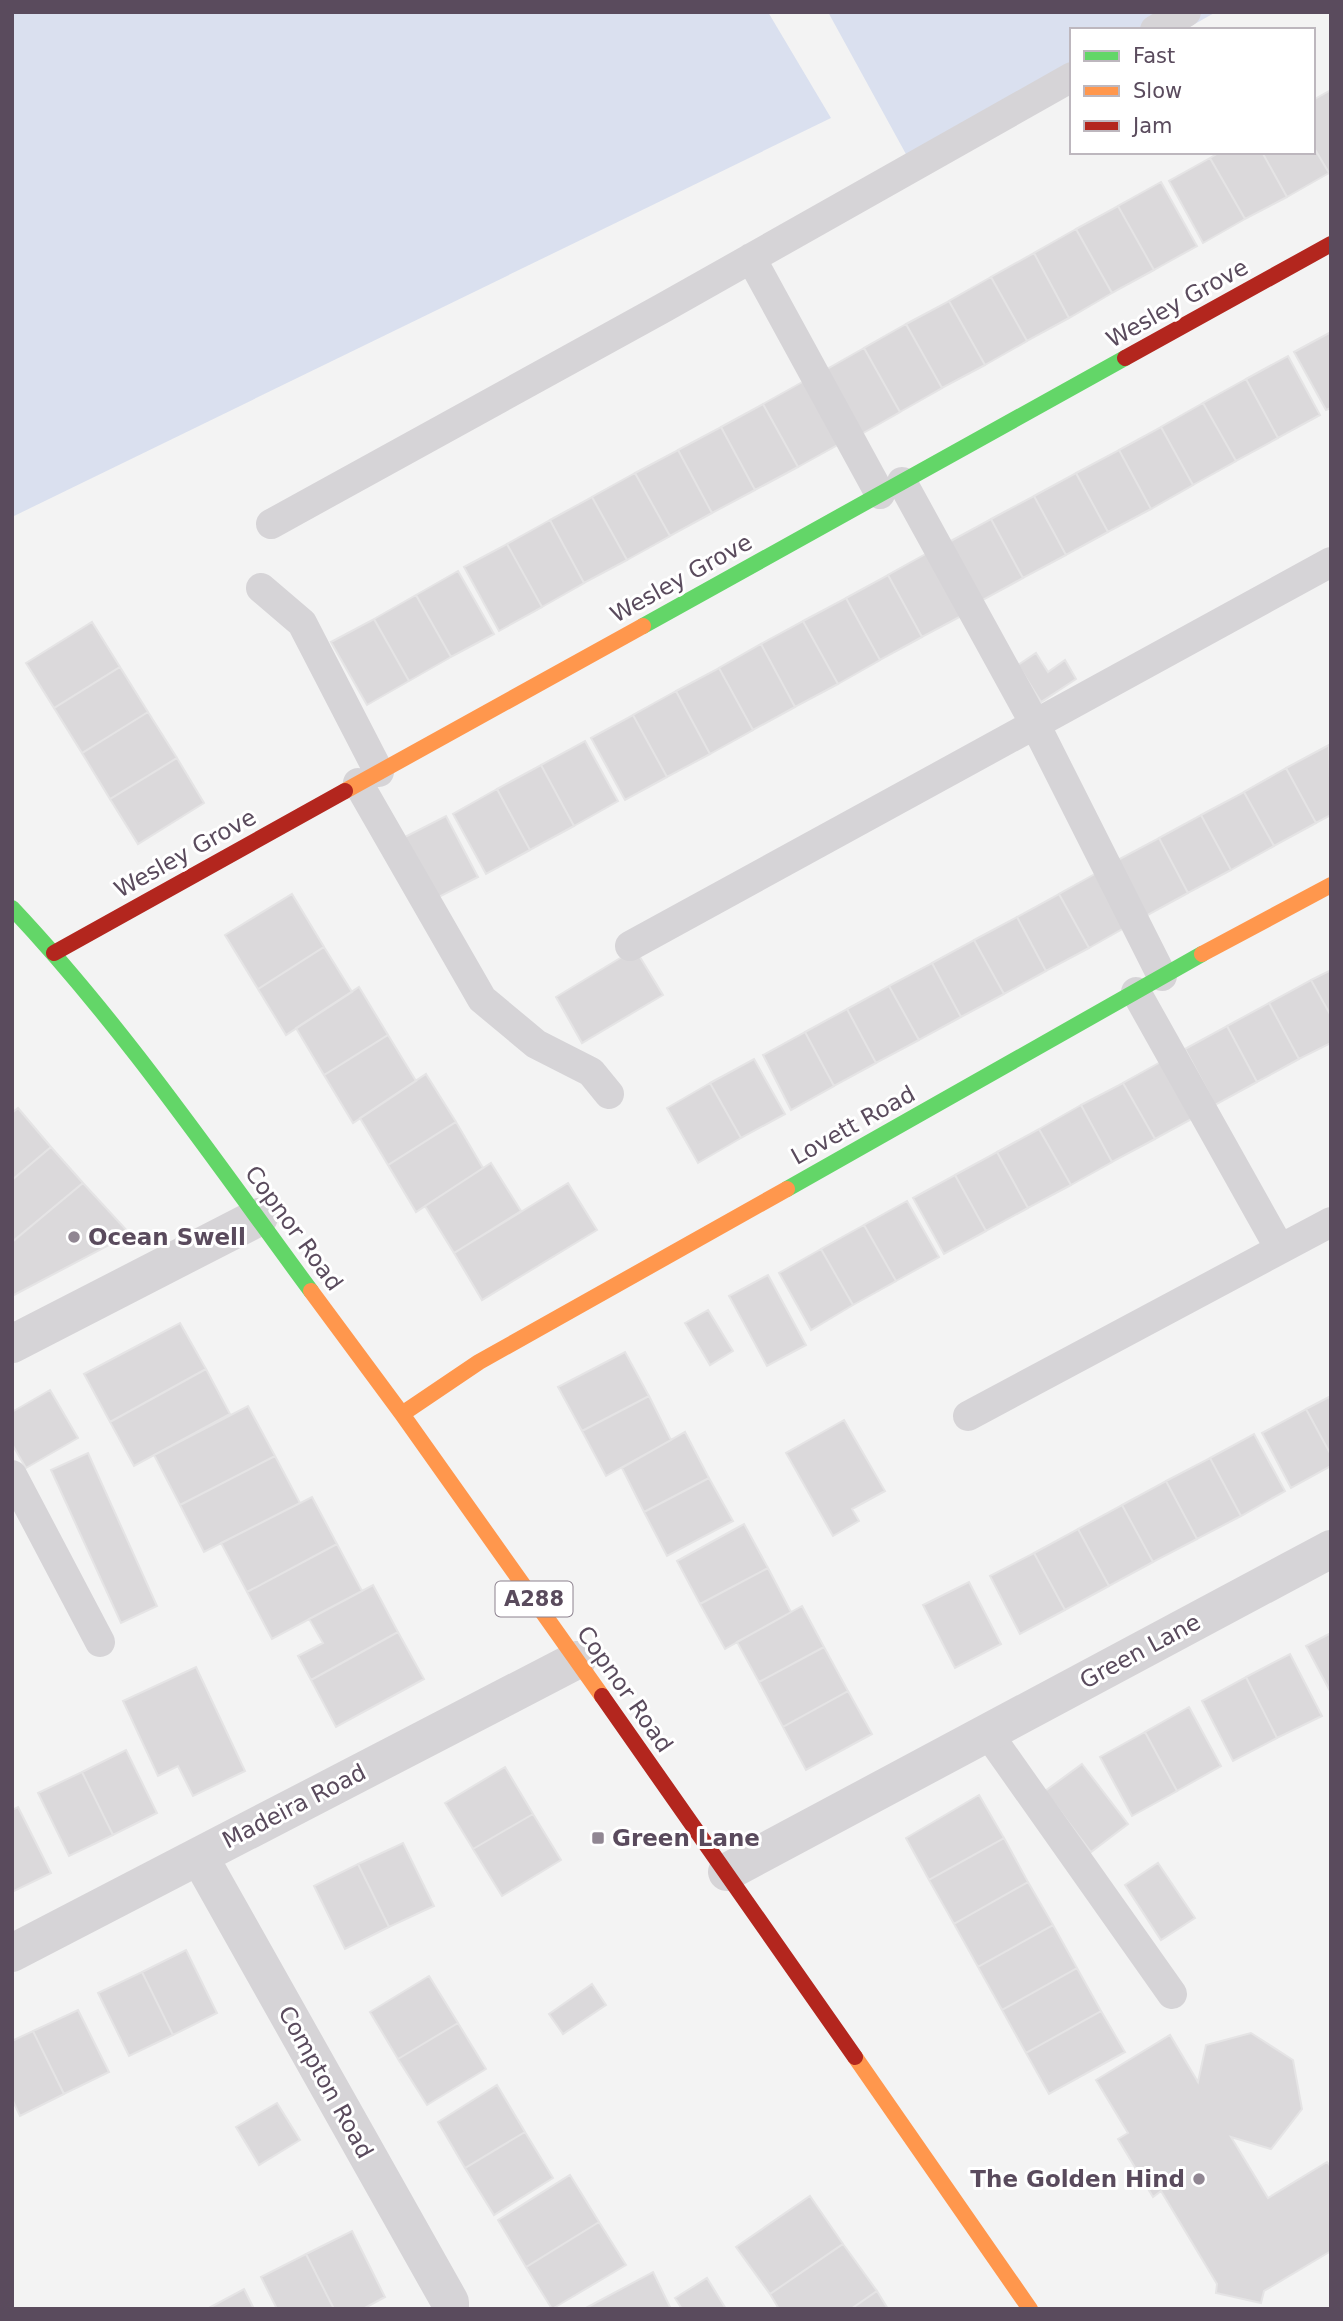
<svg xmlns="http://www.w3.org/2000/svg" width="1343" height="2321" font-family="'DejaVu Sans',sans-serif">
<rect width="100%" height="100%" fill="#f3f3f3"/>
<path fill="#dae0ef" d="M12 12H768L831 118 12 517Z
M828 12H1216L1184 30H1072V91L918 176Z"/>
<path fill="#dbd9db" stroke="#e5e4e5" stroke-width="2" d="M1331 90V171L1329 173 1313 146V100Z
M1313 146 1329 173 1287 197 1262 152H1313Z
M1220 152H1262L1287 197 1245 219 1210 158Z
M1210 158 1245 219 1203 243 1169 181Z
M1161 182 1197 246 1154 270 1118 206Z
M1118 206 1154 270 1112 293 1076 229Z
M1076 229 1112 293 1069 318 1034 253Z
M1034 253 1069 318 1027 341 991 277Z
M991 277 1027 341 985 365 949 301Z
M949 301 985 365 942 388 906 324Z
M906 324 942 388 900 412 864 348Z
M1331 332V408L1326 410 1294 352Z
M864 348 900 412 858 436 822 372Z
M1288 356 1320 415 1278 438 1246 379Z
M1246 379 1278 438 1236 461 1203 403Z
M806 380 841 443 798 467 763 404Z
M1203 403 1236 461 1193 485 1161 427Z
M763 404 798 467 755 490 721 427Z
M721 427 755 490 712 513 678 450Z
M1161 427 1193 485 1151 509 1119 450Z
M678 450 712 513 670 536 635 473Z
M1119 450 1151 509 1108 532 1076 473Z
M635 473 670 536 627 560 592 497Z
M1076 473 1108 532 1066 555 1034 496Z
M1034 496 1066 555 1023 578 991 519Z
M592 497 627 560 584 583 550 520Z
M991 519 1023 578 981 601 949 542Z
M550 520 584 583 542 607 507 544Z
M507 544 542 607 499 631 464 567Z
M931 551 965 614 922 637 888 575Z
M458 571 494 634 451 657 416 595Z
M888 575 922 637 880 660 846 598Z
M416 595 451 657 409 681 374 619Z
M846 598 880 660 838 684 803 621Z
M374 619 409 681 367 705 331 642Z
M803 621 838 684 795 707 761 644Z
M92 622 120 667 54 708 26 663Z
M761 644 795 707 753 730 719 668Z
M1036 653 1048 672 1065 660 1076 679 1041 702 1018 665Z
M120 667 148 712 82 753 54 708Z
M719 668 753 730 710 754 676 691Z
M676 691 710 754 667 777 633 715Z
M148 712 177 758 110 799 82 753Z
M633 715 667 777 625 800 591 738Z
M585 741 618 801 574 826 541 765Z
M1329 745 1331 815 1316 823 1286 768Z
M177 758 204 803 138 844 110 799Z
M541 765 574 826 530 850 497 789Z
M1286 768 1316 823 1274 846 1244 792Z
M497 789 530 850 486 874 453 814Z
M1244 792 1274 846 1231 870 1201 815Z
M1201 815 1231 870 1188 893 1159 838Z
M446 816 478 877 435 899 403 838Z
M1159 838 1188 893 1146 916 1116 861Z
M1102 870 1131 924 1089 948 1059 894Z
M292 894 324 947 258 989 225 935Z
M1059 894 1089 948 1046 971 1017 917Z
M1017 917 1046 971 1004 994 974 940Z
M974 940 1004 994 961 1017 932 963Z
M324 947 352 992 286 1035 258 989Z
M635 949 663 995 582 1043 556 997Z
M932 963 961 1017 919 1040 889 986Z
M1331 970V1016L1311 980Z
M1311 980 1331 1016V1043L1299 1059 1269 1003Z
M889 986 919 1040 876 1063 847 1009Z
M359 987 388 1035 324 1075 296 1028Z
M1269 1003 1299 1059 1257 1082 1227 1026Z
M847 1009 876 1063 834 1086 805 1032Z
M1227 1026 1257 1082 1215 1105 1185 1049Z
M805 1032 834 1086 791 1110 763 1055Z
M388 1035 416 1081 353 1123 324 1075Z
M754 1059 785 1114 741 1138 710 1083Z
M1166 1059 1197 1116 1155 1139 1123 1083Z
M426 1074 456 1122 388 1165 360 1118Z
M710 1083 741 1138 698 1163 667 1108Z
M1123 1083 1155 1139 1112 1162 1081 1105Z
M1081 1105 1112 1162 1071 1185 1039 1129Z
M18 1108 51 1147 12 1180V1113Z
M456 1122 483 1168 416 1212 388 1165Z
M1039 1129 1071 1185 1028 1208 997 1152Z
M51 1147 83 1183 12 1242V1180Z
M997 1152 1028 1208 986 1231 955 1175Z
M491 1163 521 1211 454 1253 425 1206Z
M955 1175 986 1231 944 1254 913 1198Z
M83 1183 130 1234 12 1296V1242Z
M568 1183 597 1230 482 1300 454 1253Z
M907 1201 939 1257 896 1281 864 1225Z
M864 1225 896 1281 853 1305 821 1249Z
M821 1249 853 1305 811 1330 779 1273Z
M768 1275 806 1345 767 1366 729 1296Z
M708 1310 733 1351 710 1365 685 1323Z
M180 1323 206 1369 110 1422 84 1374Z
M625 1352 649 1396 582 1431 558 1387Z
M206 1369 230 1414 134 1466 110 1422Z
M50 1390 78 1438 26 1468 12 1444V1412Z
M649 1396 671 1440 606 1476 582 1431Z
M1331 1396V1455L1306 1409Z
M248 1406 275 1456 180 1505 154 1455Z
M1306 1409 1331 1455V1466L1291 1488 1262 1433Z
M844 1420 885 1491 852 1509 859 1521 833 1536 786 1453Z
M685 1432 709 1478 644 1512 622 1468Z
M1254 1434 1285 1491 1241 1516 1210 1458Z
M88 1453 157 1606 121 1623 51 1470Z
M275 1456 300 1503 204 1552 180 1505Z
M1210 1458 1241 1516 1197 1539 1166 1481Z
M709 1478 733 1521 667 1556 644 1512Z
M1166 1481 1197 1539 1153 1562 1122 1505Z
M312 1497 337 1544 247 1592 221 1543Z
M1122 1505 1153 1562 1109 1586 1078 1529Z
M744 1524 768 1568 700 1604 677 1561Z
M1078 1529 1109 1586 1065 1610 1034 1553Z
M337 1544 362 1591 272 1639 247 1592Z
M1034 1553 1065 1610 1020 1634 990 1576Z
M768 1568 791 1612 725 1649 700 1604Z
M969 1582 1001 1644 955 1668 923 1605Z
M373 1585 398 1632 311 1680 298 1656 323 1643 309 1619Z
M802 1606 824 1647 759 1682 737 1642Z
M398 1632 424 1679 336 1727 311 1680Z
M1331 1633V1693L1306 1646Z
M824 1647 848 1691 783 1727 759 1682Z
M1290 1654 1322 1716 1277 1738 1246 1677Z
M196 1667 245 1771 193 1796 178 1766 158 1776 123 1701Z
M1246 1677 1277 1738 1233 1761 1202 1701Z
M848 1691 872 1734 806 1770 783 1727Z
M1189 1707 1221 1766 1177 1791 1145 1732Z
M1145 1732 1177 1791 1132 1816 1100 1757Z
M126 1750 157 1813 113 1835 82 1772Z
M1082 1764 1128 1824 1091 1852 1045 1791Z
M505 1767 533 1814 473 1849 445 1803Z
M82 1772 113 1835 69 1856 38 1793Z
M979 1795 1004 1838 929 1880 906 1838Z
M18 1807 51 1873 12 1892V1810Z
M533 1814 561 1860 502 1896 473 1849Z
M1004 1838 1028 1882 954 1924 929 1880Z
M403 1843 434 1906 389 1927 358 1864Z
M1158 1863 1195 1918 1161 1940 1125 1885Z
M358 1864 389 1927 345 1949 314 1886Z
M1028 1882 1053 1925 978 1967 954 1924Z
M1053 1925 1077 1968 1002 2010 978 1967Z
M186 1950 217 2013 173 2035 142 1972Z
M1077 1968 1101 2011 1026 2053 1002 2010Z
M142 1972 173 2035 129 2056 98 1993Z
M429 1976 458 2023 398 2059 370 2012Z
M592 1984 606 2005 563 2034 549 2014Z
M78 2010 109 2072 64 2094 33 2031Z
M1101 2011 1125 2052 1049 2094 1026 2053Z
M458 2023 486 2069 427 2105 398 2059Z
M33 2031 64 2094 20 2116 12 2099V2041Z
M1251 2033 1293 2060 1302 2109 1271 2149 1231 2137 1268 2198 1327 2162 1331 2167V2251L1264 2291 1261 2303 1216 2293 1217 2284 1161 2191 1153 2197 1118 2139 1128 2133 1096 2080 1170 2035 1198 2082 1206 2045Z
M497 2085 525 2132 465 2168 438 2122Z
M277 2103 300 2140 259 2165 236 2127Z
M525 2132 553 2178 494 2215 465 2168Z
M570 2175 599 2222 526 2267 498 2220Z
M810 2196 843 2244 770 2294 736 2247Z
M599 2222 626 2265 552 2309 526 2267Z
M352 2231 385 2297 363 2309H334L306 2254Z
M843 2244 877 2291 851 2309H779L770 2294Z
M306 2254 334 2309H277L261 2277Z
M653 2272 671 2309H584Z
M707 2278 726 2309H682L675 2298Z
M244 2289 254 2309H207Z
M877 2291 888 2309H851Z"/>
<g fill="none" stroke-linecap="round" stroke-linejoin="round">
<path stroke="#d6d4d7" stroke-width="30" d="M1155 30 1186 12
M751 258 880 494
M902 482 1035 724 1162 976
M271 524 663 308 1072 77
M261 588 302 623 379 772
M358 783 482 999 536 1044 591 1072 609 1094
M630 946 1331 562
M1136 992 1280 1249
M968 1416 1331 1222
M12 1475 100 1642
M987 1732 1172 1994"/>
<path stroke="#d6d4d7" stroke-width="38" d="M12 1344 259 1217
M199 1856 450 2302V2309
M727 1872 1331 1549
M12 1953 577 1660"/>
<path stroke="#63d668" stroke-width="16" d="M643 626 1125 358
M12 908C123 1026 215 1161 311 1291
M787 1189 1202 954"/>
<path stroke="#ff974d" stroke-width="16" d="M345 791 643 626
M1202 954 1331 885
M311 1291 402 1414 602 1696
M402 1414 479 1362 787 1189
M855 2057 1030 2309"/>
<path stroke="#b3261e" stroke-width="16" d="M1125 358 1331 244
M54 953 345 791
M602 1696 855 2057"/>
</g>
<g fill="#908692" stroke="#fff" stroke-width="2.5">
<circle cx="74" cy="1237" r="7"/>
<rect x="591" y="1831" width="14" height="14" rx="3.5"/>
<circle cx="1199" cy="2179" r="7"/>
</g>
<g text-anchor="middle" stroke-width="6" stroke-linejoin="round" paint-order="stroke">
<rect fill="#fff" stroke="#8c818e" stroke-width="2" x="495.5" y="1581.5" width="77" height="35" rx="5"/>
<g font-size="21" font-weight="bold" fill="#5a4b5d">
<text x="534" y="1606">A288</text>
</g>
<g font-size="23" fill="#5a4b5d" stroke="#fff">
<text transform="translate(1177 303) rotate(-29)" y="8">Wesley Grove</text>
<text transform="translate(681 578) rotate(-29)" y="8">Wesley Grove</text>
<text transform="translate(185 853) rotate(-29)" y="8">Wesley Grove</text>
<text transform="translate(853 1125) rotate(-29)" y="8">Lovett Road</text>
<text transform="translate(294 1228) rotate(54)" y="8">Copnor Road</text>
<text transform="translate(1140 1651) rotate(-28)" y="8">Green Lane</text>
<text transform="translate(625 1689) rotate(55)" y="8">Copnor Road</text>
<text transform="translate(294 1806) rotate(-27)" y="8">Madeira Road</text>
<text transform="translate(326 2082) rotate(61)" y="8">Compton Road</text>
</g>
<g font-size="23" font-weight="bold" fill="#5a4b5d" stroke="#fff" text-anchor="start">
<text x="88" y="1245">Ocean Swell</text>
<text x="612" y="1846">Green Lane</text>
<text x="1185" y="2187" text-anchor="end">The Golden Hind</text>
</g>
</g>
<rect width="1343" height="2321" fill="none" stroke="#5a4b5d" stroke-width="28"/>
<rect x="1070" y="28" width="245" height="126" fill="#ffffff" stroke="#bdb7be" stroke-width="2"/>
<rect x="1084" y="51" width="35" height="10" fill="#63d668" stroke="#bdb7be" stroke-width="2"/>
<text x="1133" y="63" font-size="21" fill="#5a4b5d">Fast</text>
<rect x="1084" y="86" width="35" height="10" fill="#ff974d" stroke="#bdb7be" stroke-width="2"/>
<text x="1133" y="98" font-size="21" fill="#5a4b5d">Slow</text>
<rect x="1084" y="121" width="35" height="10" fill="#b3261e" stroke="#bdb7be" stroke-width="2"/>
<text x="1133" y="133" font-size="21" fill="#5a4b5d">Jam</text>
</svg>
